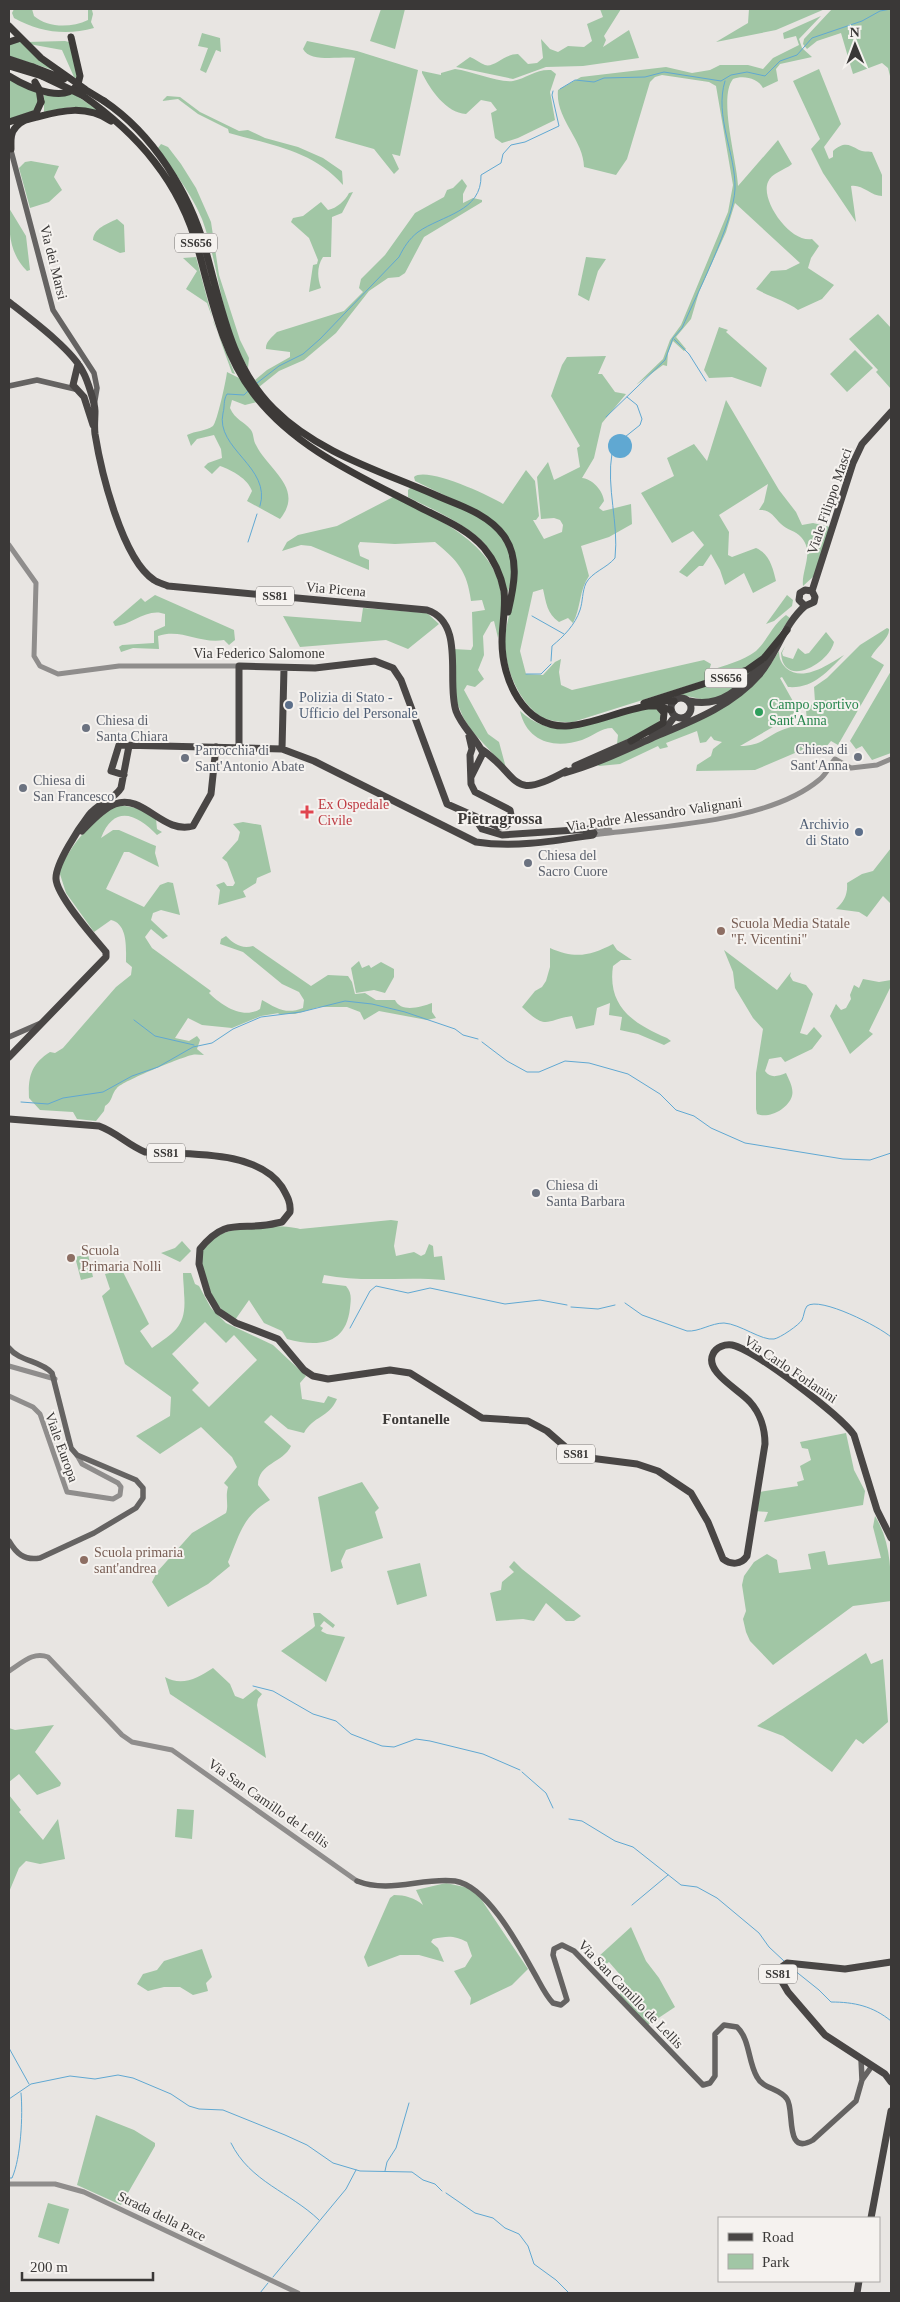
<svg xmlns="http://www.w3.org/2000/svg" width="900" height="2302" font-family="Georgia,serif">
<rect width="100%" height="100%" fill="#e8e5e2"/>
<path fill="#a1c6a5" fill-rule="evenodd" d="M14 9H32L34 16C48 28 71 28 88 20V9L92 10 93 14 91 22 94 28C66 36 39 32 14 18L12 13Z
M381 9H405L395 49 370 41Z
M600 9H621L604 36 606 40 603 47 629 30 639 58 583 66 546 67 513 79 456 67 470 57C475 59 480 63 485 65 494 68 504 54 518 54L528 64 537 63 543 58 541 39 550 49 558 52 568 46 584 47 592 41 587 24 603 17Z
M749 9H825L776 30 716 42 748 23Z
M832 9H891V80L888 68 882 63 853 74 841 33 817 41 807 49 803 44 804 39Z
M821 16 799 39 802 48 812 57 780 64 776 69 778 81 763 88C758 78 743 75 733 79 718 98 737 160 738 186L778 140 792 164C785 170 771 173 768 182 760 200 790 243 812 239L819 246 811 258 808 268 834 285 822 299 798 310C787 301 770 297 756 289L771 271 786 270 800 263 735 203 726 232 699 292 691 319 676 337 686 349 684 351 673 341 668 353 667 366 663 365 636 385 663 359 670 340 681 325 728 212 733 185 716 86 709 82 662 75 655 77 650 82 627 159 616 175 584 167C584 140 555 119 558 90L581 77 666 67 692 73 710 70 720 65H748L763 69 773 58 799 45 796 36 784 39 783 33Z
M202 33 220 38 221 52 216 50 206 73 200 70 208 48 198 46Z
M21 40 53 70 9 56V43Z
M65 41 69 42 79 80 74 77 62 50 29 44 26 42Z
M307 41 357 51 418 70 400 156 392 154 399 169 394 174 374 149 335 138 355 58C341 56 310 63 303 49Z
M455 69C472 71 498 83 513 81 527 78 536 69 551 70L556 74 550 92 555 120 518 138 502 143 495 138 491 113 497 110 491 102 481 100 466 114C446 113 430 89 422 73V71L441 75V73Z
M819 69 841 124 824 147 829 159 833 157V151C844 142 848 144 859 150 863 152 867 151 872 152L882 175V196C871 196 862 184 851 186L856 222 823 173 811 149 820 139 793 81Z
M9 77 38 91 41 98 36 110 9 119Z
M44 92H71L99 111 70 107 44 112Z
M167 96 180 97 200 112 239 131 248 130 265 138 298 147 323 158 342 171 343 185C313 150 271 145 229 133L228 129 198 114 178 99 162 101Z
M161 144 168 147 181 164 196 188 211 222 219 275 240 340 249 358 248 368C220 322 220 268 202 219 193 196 172 169 158 148Z
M31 161 59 166 54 177 62 190 49 202 30 208 19 168 25 162Z
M462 179 467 186 463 194V203L473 198 482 200V202L424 237 405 273 399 277 388 278 369 291 336 333 304 360 279 371 259 387 255 380 267 370 290 357V352L266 349C265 342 273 336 277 332L344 311 363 292 359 288 361 279 385 255 415 213 444 197 447 190 453 188Z
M353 192 342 213 332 217 331 257H323C317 266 317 277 321 288L309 292 313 265 317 264 318 260 309 238 291 222 293 218 303 216 321 202 328 210C337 208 345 201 349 193Z
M9 208 26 236 30 270 27 271C9 253 9 232 9 208Z
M117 219 124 225 125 252 120 253 93 240C94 228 107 224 117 219Z
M196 257 214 324 235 374 232 373 207 303 186 289 197 271 183 258Z
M586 257 606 259 598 271 589 301 578 295Z
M878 314 891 328V389L876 372 878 370 849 339Z
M719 327 728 330 726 332 767 368 761 387 732 377 709 378 704 370Z
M855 350 873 368 847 392 830 374Z
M606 356 598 374H602L615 392 626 394 602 423 594 458 582 478C592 479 603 490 604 501L599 508 603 511 631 504 632 524 609 537 581 546 589 576C579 590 581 608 573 623L568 618 559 622C547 614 546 602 543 589L533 592 520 651 526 674 543 675 555 662 561 659 559 672 561 685 572 690 704 660 711 664 709 671C725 665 743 661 756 651 768 640 772 625 786 615L790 618 764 656 750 666 573 722C564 722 555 722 546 719 521 708 504 668 505 641 505 625 512 608 514 592 517 577 512 558 511 543L475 510 415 481 414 477C426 466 489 495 503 504L526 470 535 481 539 516 536 520H533L544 539 562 532 563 525 560 520 554 518 541 519 537 477 548 462 554 480 580 467 577 448 580 446 551 396 562 365 567 357Z
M227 372 241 379 257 402 245 405 232 400 230 408C235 420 244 421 251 430 254 434 253 441 256 445 268 470 305 488 280 519L247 501 252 491C248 479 232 470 220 466L212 474 204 467 208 463 222 458 221 449 214 435 197 439 191 446 187 435C195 431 206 431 213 426 217 422 226 381 227 372Z
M726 400 779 490 796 512 802 525 813 523 830 527 814 576 803 586C801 570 815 552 801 537 796 531 787 530 781 524 774 517 770 509 759 510L764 502 768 484 719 515 729 532 728 555 732 557 756 548C770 554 773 569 776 581L753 593 744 573 725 585 720 570 711 554 703 566H699L687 577 679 572 704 545 693 531 672 543 641 493 674 476 667 458 694 444 707 461Z
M412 486C448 503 511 518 512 567 512 577 512 583 507 593 502 581 499 567 493 556 480 529 435 511 408 497V490Z
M395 496C456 529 520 555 498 638L494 621 491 622 483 636 484 655 478 670 484 679 475 687 467 685 464 690 488 734 499 742 506 768 471 730 463 717 456 700 453 649 471 650 473 646 472 612 485 610 482 600 471 601C467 571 458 561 435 542L395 544 360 542 358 546 360 556 369 560V570L311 546 301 545 282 551 287 542 298 535 337 526Z
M155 595 234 630 235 640 229 645 224 640C198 644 182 628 158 636L159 649 133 648 121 652 119 647 122 645 154 643V631L165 626V614C148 607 131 625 115 626L113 622 141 598 145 602Z
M787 595 793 600 792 606 774 621 766 624Z
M363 608 427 613 439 624 408 649 386 640 300 647 283 616 361 622Z
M887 628 889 629C890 638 876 647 871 657L884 665 838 745 831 741 826 747H809L755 770 696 771 697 765 711 756 713 749 722 742 714 740 711 736 706 742 700 743 697 731 666 743 668 747 660 749 658 746 620 764 599 766 596 764 699 719 772 662 779 651C779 658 781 663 786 668 803 683 829 664 844 655 827 672 813 689 788 687L782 677 780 678 799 712 740 746C764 746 769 733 788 728 795 725 800 729 807 724L806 709 815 702 814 687 827 678 860 645Z
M826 632 834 642C829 664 783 689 781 653L785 646 782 653 783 656 793 659 798 648 805 654 809 653Z
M755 667 733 691 710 701 682 695 664 699Z
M891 671V753L872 760 862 746 856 749 850 741Z
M653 708 658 710 661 716 658 724 617 744 618 735 612 728C601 728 593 736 582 740 554 749 527 742 520 711 555 742 584 724 622 714 632 711 642 710 653 708Z
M119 805 137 808 156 819 157 829 162 832 157 835C137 814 114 804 101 838L113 830H119L151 844 156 846 155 853 159 867 129 852H124L106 889 144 907 160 885 168 882 173 883 180 915 161 910 153 913 151 920 168 936 163 939 151 929 145 937 152 948 211 991 209 993C221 1005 243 1020 260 1009L262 1000C276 1008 286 1015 303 1008L304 1000 299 992 282 984 243 952 220 944 221 939 226 936C234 944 241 949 253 946L311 986 328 975 348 976 352 982 355 994 365 993 376 1000H395C401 1013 421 1007 432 1003V1012L436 1018 427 1020 379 1011 364 1020 360 1012 347 1007H319L295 1014H278L279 1013 261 1016 232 1028 202 1025 188 1018 175 1038 189 1041 197 1036 200 1040 197 1049 204 1055C200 1055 196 1054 192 1055 182 1057 123 1081 117 1088 111 1094 113 1101 105 1106L104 1111 96 1121 77 1119 73 1112 40 1110 29 1098C28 1077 31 1064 50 1052L55 1053 63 1048 116 987 131 975 132 967 126 962C126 948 128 924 111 920L94 932 66 893 59 871C71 845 93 817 119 805Z
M243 822 261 825 271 872 257 878 256 883 243 891 246 897 218 905 220 890 216 885 224 882 227 886H233L235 883 227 862 222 858 238 840 240 832 233 824Z
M891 848V904L883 896 867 917 859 912 836 909C844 902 848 894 847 883L862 874 873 871Z
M613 944 617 950 632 960H621L613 966C607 1007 634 1024 667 1038L671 1041 664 1045 638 1034 620 1030 622 1017 609 1015 610 1003 597 1008 594 1025 576 1029 572 1016C545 1020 547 1031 522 1007L535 991 542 987 546 981 550 967V948C575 959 590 956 613 944Z
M724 950 777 990 791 972 790 976 793 981 806 985 813 994 800 1033 807 1035 814 1027 822 1036 812 1049 785 1062 781 1057 769 1059 765 1071C771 1079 778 1076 786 1073 789 1080 794 1088 792 1096 788 1109 769 1119 757 1114L756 1109V1073L763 1029 753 1018 735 988 733 972Z
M359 961 362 968 369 965 371 968 381 962 394 969V977L385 993 374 990 356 993 351 968Z
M863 979 879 982 891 980V986L869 1031 873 1034 850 1054 830 1016 836 1004 841 1010 846 1008 851 999 850 995 854 985 859 988Z
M391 1220 398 1221 394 1246 396 1256 414 1252 421 1256 425 1254 429 1244 433 1246 434 1257 442 1256 445 1280C404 1276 363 1283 324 1275L322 1283 346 1286C352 1293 351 1299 350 1308 346 1346 317 1347 287 1339L282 1331 264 1323 249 1300 235 1320C220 1311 213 1300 208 1284 204 1273 198 1261 203 1250 214 1224 277 1223 300 1229Z
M182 1241 191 1251 180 1262 161 1253 175 1248Z
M88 1254 93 1277 81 1280 75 1257Z
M122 1270 149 1324 140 1331 152 1348C176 1331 187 1326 184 1293 184 1287 183 1280 183 1273H191L195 1284 199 1286 211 1308 226 1323 273 1345 306 1376 300 1383 302 1399 324 1403 328 1396 337 1399C328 1419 314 1415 304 1433L288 1429 271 1415 264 1422 291 1446C283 1463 258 1463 258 1485L270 1500C242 1517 240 1534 228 1562L230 1566 208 1584 168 1607 152 1582 157 1572 192 1533 226 1513C229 1505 225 1498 228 1487L224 1483 237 1467 232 1457 201 1427 160 1454 136 1436 170 1416 171 1397 125 1364 102 1296 110 1289 105 1274ZM205 1322 226 1343 234 1335 257 1360 209 1407 192 1390 199 1383 172 1354Z
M846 1433 854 1470 865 1491 863 1505 764 1522 768 1512 755 1511 759 1492 798 1486 797 1482 804 1480 800 1466 811 1460 808 1449 802 1448 800 1442Z
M362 1482 379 1508 375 1512 383 1538 346 1550 341 1561 343 1568 331 1572 318 1497Z
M875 1516C891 1542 891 1571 891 1601L853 1606 773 1665 750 1641 746 1632 743 1619 746 1611 742 1585 744 1576 754 1562 767 1554 777 1560 779 1573 811 1569 808 1554 825 1551 828 1565 881 1558 873 1527Z
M514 1561 522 1569 581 1616 574 1621H566L546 1603 534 1621 523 1619 496 1621 490 1593 501 1590 502 1582 514 1572 509 1567Z
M420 1563 427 1596 397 1605 387 1571Z
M313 1613H320L335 1625 333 1628 324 1621 320 1626 323 1628 321 1631 327 1634 345 1637 326 1682 281 1651 313 1628 315 1626Z
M866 1653 871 1664 883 1659 888 1722 863 1744 856 1739 832 1772 783 1736 757 1726Z
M213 1668 230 1684 235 1696 243 1699 256 1689 262 1694 258 1699 257 1705 266 1758 170 1694 165 1677C182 1687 198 1678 213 1668Z
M54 1725 35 1752 61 1783 60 1786 37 1795 19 1774 9 1782V1728L15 1730Z
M9 1795 21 1810 19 1812 43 1840 58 1819 65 1859 40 1864 26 1861 19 1868 9 1892Z
M177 1809 194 1810 192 1839 175 1837Z
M446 1883 469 1888 479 1896 528 1969 512 1985 470 2005 471 1998 454 1971 465 1967 472 1956 467 1942C454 1935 447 1936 433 1939L431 1942 438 1948 444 1962 419 1955H400L368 1967 364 1957 390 1898 394 1895C405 1895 415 1898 423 1905L416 1890Z
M631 1927 646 1961 659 1978 675 2007 648 2025 618 1996 626 1987 622 1977 609 1962 602 1967 598 1957Z
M202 1949 212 1977 206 1983 208 1991 193 1995 180 1987H164L148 1991 137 1984 143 1974 157 1970 164 1961Z
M96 2115 134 2130 155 2143V2146L121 2205 77 2185Z
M48 2203 69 2209 59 2244 38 2237Z"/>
<path fill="#60a8d2" d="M608 446a12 12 0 1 1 24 0a12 12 0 1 1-24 0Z"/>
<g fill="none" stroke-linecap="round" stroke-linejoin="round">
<path stroke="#60a8d2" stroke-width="1" d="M560 89 575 80 594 82 604 78 645 77 664 72 721 81 731 75 747 72 765 76 780 61 797 55 812 38 862 21 880 11 891 9
M674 339 689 354 706 381
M257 383 279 366 303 354 320 339 399 257C404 247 409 239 418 232 442 215 482 212 481 175L501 163 503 154 511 145 525 142 559 126 552 95 553 91
M249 390 244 395 227 394C223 401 225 406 223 413 215 449 272 467 260 506
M606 417 665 360 673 338 682 328C696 296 734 221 735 189 736 154 714 116 725 81
M625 437 640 425 642 419 637 405 627 397
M248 542 257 514
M532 616 564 634
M551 661 552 646C564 636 575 625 580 610 583 601 582 592 586 583 592 572 607 568 615 558 619 523 606 488 612 453
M526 674H541L551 664
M134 1020 155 1036 194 1045
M482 1042 507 1061 527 1072H539L565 1061 589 1063 628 1074 660 1094 676 1110 694 1116 711 1128 745 1143 843 1159 870 1160 891 1153
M21 1102 48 1104 63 1098 103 1092 132 1076 158 1067 193 1047 212 1043 233 1029 261 1017 301 1012 345 1001 372 1004 405 1012 455 1029 463 1035 478 1039
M625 1303 642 1315 687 1331C699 1332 711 1323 724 1323 740 1324 762 1341 774 1339 780 1338 799 1325 802 1320 804 1316 804 1310 807 1306 820 1296 880 1327 891 1337
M571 1307 598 1309 615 1305
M350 1328 370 1291 376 1286 408 1293 430 1288 505 1304 540 1300 567 1305
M253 1686 273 1691 313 1714 336 1721 351 1734 382 1746 394 1747 416 1739 430 1741 483 1754 520 1770
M522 1772 546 1793 553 1808
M569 1819 582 1821 615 1841 633 1847 681 1885 697 1887 717 1898 759 1933 769 1947 784 1961
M632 1905 668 1875
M789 1966 819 1990 831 2002C854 2002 873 2006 891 2021
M9 2048 29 2084
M9 2099 31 2084 70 2076 95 2079 118 2075 133 2078 171 2094 189 2106 199 2109 223 2110 285 2135 307 2145 333 2163 360 2171 412 2172 423 2180 435 2184 442 2191
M231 2143C250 2182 290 2192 319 2220
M385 2171 387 2162 396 2148 409 2103
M9 2178H12C21 2158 23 2115 21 2093
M446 2193 475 2213 493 2218 505 2228 519 2234 528 2246 534 2264 556 2280 569 2293
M273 2277 346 2189 356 2170
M260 2293 268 2283"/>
<path stroke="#8f8d8c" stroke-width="5" d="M9 545 36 583 34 656 40 666 58 674 119 666H239
M592 829 610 830
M593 835C658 826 768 823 819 780 827 774 829 766 835 759L851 768 877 765 891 759
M9 1366 55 1379
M9 1396 33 1407 40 1414 67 1492 113 1499 120 1495 121 1487 118 1483 82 1464 77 1455
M9 1671C22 1663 33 1651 48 1657L122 1735 132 1742 172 1750 357 1881
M9 2184H55L84 2192 298 2293"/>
<path stroke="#656362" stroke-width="5.5" d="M10 147 53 310 94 373 97 388 94 406
M9 386 37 380 75 389
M9 1037 41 1023
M9 1348C20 1362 40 1360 52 1373L71 1448 77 1455 136 1480 143 1488V1498L136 1508 94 1533 40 1558C24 1561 16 1553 9 1541
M357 1881C390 1894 422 1877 455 1881 487 1886 518 1944 533 1971 539 1981 545 1995 553 2003L561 2005 567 2000 553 1955 554 1949 562 1945 574 1951 703 2085 710 2083 715 2076V2034L724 2025 737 2027C750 2039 748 2062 757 2077 763 2089 780 2088 787 2099 795 2110 784 2157 813 2140L856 2101 862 2080 861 2059
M862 2080 872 2066"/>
<path stroke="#494645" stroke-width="7" d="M9 302C28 317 73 350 83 372 87 379 95 403 95 411 95 419 94 426 95 434 101 471 122 559 154 580 158 583 164 584 168 586L427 610C466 623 446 681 456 711 462 727 476 738 483 753L471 777
M78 364 73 385 84 397 93 425
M812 591 853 463 862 444 891 412
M805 606 799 600 800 593 805 590 812 591
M805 606 814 602 815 597 812 591
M671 708a10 10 0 1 1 20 0a10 10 0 1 1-20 0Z
M689 701C722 709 742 686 762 664
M651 733 669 724 675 716
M239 748V666L315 668 375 661 393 668 401 680 447 804 499 827 506 826 512 820 510 810 475 792 471 784 470 755 472 749 469 736
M282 749 284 668
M481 749C521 776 509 803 566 771
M575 766 636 739
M564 773C594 765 623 751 652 738 690 722 731 707 759 675 777 654 784 624 805 606
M124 775 111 771 119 745 282 749 314 761 476 842C514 848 554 841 593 835L594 833 590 829 502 835 482 829 474 817
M82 831C91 822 102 809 115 804 143 793 163 835 193 826L211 794 216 747
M9 1057 106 957V952C94 938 57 896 56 879 55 864 79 828 89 815 98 803 114 800 121 788L129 746
M9 1119 99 1126C116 1132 128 1145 145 1152 186 1155 257 1149 282 1187 287 1196 291 1202 290 1212L282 1222 277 1223C242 1232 227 1215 200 1249L199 1264 208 1294 218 1311 236 1323 278 1339 304 1370 313 1376 328 1379 390 1370 410 1373 482 1418 528 1421 547 1431 570 1451 582 1457 637 1464 658 1471 691 1493 708 1522 723 1559C731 1565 741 1565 747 1556L765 1444C765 1429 760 1413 750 1402 740 1390 704 1372 713 1354 716 1347 725 1344 732 1345 755 1350 840 1415 854 1435L877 1510 891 1538
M891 1962 845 1969 787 1963 780 1968 778 1975 788 1992 825 2035 885 2074 891 2082
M871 2218 891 2111
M857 2293 859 2281"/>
<path stroke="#3d3a38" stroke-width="7" d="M9 42 18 39
M9 59 33 67
M9 66 42 76
M9 76C25 86 75 110 80 76L71 37
M82 95C138 134 180 182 198 249 212 299 221 350 253 393 293 447 359 476 417 506 440 518 467 528 484 548 494 560 501 576 504 591 506 608 502 625 502 642 502 679 523 727 566 726 591 725 621 710 648 706H658L671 710
M104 101C153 134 189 192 205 248 221 304 230 366 274 409 319 454 384 472 440 497 462 506 489 515 504 536 520 559 514 586 508 612
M9 122 36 113 41 102
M11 149C11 141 10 133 16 127 21 120 29 119 37 117 63 110 87 105 111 121
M657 701H674
M644 703 747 670 764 658 787 630
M631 741 663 723 664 713 658 706"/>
<path stroke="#3d3a38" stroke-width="7" d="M9 26 41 58 85 89
M33 67 64 79
M42 76 82 95
M35 82 39 89 41 102
M81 87 104 101"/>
</g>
<g fill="#5c6f8a" stroke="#f5f2ef" stroke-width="2">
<circle cx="289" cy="705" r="5"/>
<circle cx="859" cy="832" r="5"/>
</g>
<circle fill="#2e9e5b" stroke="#f5f2ef" stroke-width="2" cx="759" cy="712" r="5"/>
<g fill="#6b7280" stroke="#f5f2ef" stroke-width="2">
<circle cx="86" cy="728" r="5"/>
<circle cx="858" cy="757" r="5"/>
<circle cx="185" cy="758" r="5"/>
<circle cx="23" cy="788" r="5"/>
<circle cx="528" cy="863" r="5"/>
<circle cx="536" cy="1193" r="5"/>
</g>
<path fill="#e0444e" stroke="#f5f2ef" stroke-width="2" d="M304.5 804.5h5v5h5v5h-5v5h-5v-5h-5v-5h5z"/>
<g fill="#8d6e63" stroke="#f5f2ef" stroke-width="2">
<circle cx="721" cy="931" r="5"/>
<circle cx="71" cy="1258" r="5"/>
<circle cx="84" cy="1560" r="5"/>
</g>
<g text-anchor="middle" stroke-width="4" stroke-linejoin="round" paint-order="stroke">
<g fill="#f5f2ef" stroke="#72706e" stroke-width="1">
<rect x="175" y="233.5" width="42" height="19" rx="4"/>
<rect x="256" y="586.5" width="38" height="19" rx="4"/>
<rect x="705" y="668.5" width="42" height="19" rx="4"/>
<rect x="147" y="1143.5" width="38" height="19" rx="4"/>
<rect x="557" y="1444.5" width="38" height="19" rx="4"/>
<rect x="759" y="1964.5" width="38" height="19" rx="4"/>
</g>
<g font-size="12" font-weight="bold" fill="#3a3837">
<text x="196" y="247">SS656</text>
<text x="275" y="600">SS81</text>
<text x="726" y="682">SS656</text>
<text x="166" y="1157">SS81</text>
<text x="576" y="1458">SS81</text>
<text x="778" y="1978">SS81</text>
</g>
<g font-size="14" fill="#3a3837" stroke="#f5f2ef">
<text transform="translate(54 262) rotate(76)" y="5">Via dei Marsi</text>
<text transform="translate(829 501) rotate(-71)" y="5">Viale Filippo Masci</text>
<text transform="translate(336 589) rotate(5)" y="5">Via Picena</text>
<text x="259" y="658">Via Federico Salomone</text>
<text transform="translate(654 814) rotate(-8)" y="5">Via Padre Alessandro Valignani</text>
<text transform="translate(791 1369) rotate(34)" y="5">Via Carlo Forlanini</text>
<text transform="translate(62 1447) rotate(70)" y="5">Viale Europa</text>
<text transform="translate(269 1803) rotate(35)" y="5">Via San Camillo de Lellis</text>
<text transform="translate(631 1994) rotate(46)" y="5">Via San Camillo de Lellis</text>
<text transform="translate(162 2216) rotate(26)" y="5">Strada della Pace</text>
</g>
<g font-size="14" fill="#4e5e75" stroke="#f5f2ef" text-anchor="start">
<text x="299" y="702">Polizia di Stato -<tspan x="299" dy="16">Ufficio del Personale</tspan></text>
<text x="849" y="829" text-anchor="end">Archivio<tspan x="849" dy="16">di Stato</tspan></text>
</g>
<g font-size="14" fill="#27864d" stroke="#f5f2ef" text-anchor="start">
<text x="769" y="709">Campo sportivo<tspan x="769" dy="16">Sant'Anna</tspan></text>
</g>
<g font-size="14" fill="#5b616d" stroke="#f5f2ef" text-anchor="start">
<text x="96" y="725">Chiesa di<tspan x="96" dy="16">Santa Chiara</tspan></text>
<text x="848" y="754" text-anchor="end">Chiesa di<tspan x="848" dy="16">Sant'Anna</tspan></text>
<text x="195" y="755">Parrocchia di<tspan x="195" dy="16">Sant'Antonio Abate</tspan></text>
<text x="33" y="785">Chiesa di<tspan x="33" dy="16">San Francesco</tspan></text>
<text x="538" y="860">Chiesa del<tspan x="538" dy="16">Sacro Cuore</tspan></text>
<text x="546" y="1190">Chiesa di<tspan x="546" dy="16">Santa Barbara</tspan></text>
</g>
<g font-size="14" fill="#be3a42" stroke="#f5f2ef" text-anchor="start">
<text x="318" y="809">Ex Ospedale<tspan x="318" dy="16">Civile</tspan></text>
</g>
<g font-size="14" fill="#785e54" stroke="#f5f2ef" text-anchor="start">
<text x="731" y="928">Scuola Media Statale<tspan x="731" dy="16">"F. Vicentini"</tspan></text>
<text x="81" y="1255">Scuola<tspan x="81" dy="16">Primaria Nolli</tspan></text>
<text x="94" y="1557">Scuola primaria<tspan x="94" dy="16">sant'andrea</tspan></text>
</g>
<g font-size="15" font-weight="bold" fill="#3d3a38" stroke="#f5f2ef">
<text x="416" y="1424">Fontanelle</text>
</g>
<g font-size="16" font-weight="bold" fill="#3d3a38" stroke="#f5f2ef">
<text x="500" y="824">Pietragrossa</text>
</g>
</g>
<rect width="900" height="2302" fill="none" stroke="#3a3837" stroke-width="20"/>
<rect x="718" y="2217" width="162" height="65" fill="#f5f2ef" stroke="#aaa8a5"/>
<rect x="728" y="2233" width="25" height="8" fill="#494645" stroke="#aaa8a5"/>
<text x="762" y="2242" font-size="15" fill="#3a3837">Road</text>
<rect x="728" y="2254" width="25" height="15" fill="#a1c6a5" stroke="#aaa8a5"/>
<text x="762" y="2267" font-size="15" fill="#3a3837">Park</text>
<g transform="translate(855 45) rotate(359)" stroke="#f5f2ef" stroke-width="4" paint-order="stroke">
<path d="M0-4L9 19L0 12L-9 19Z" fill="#3a3837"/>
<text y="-8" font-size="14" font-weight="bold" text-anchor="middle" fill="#3a3837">N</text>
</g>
<path d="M22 2272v8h131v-8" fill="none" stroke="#3a3837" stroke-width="2.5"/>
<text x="30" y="2272" font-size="15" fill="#3a3837" stroke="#f5f2ef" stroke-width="4" paint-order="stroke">200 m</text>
</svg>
